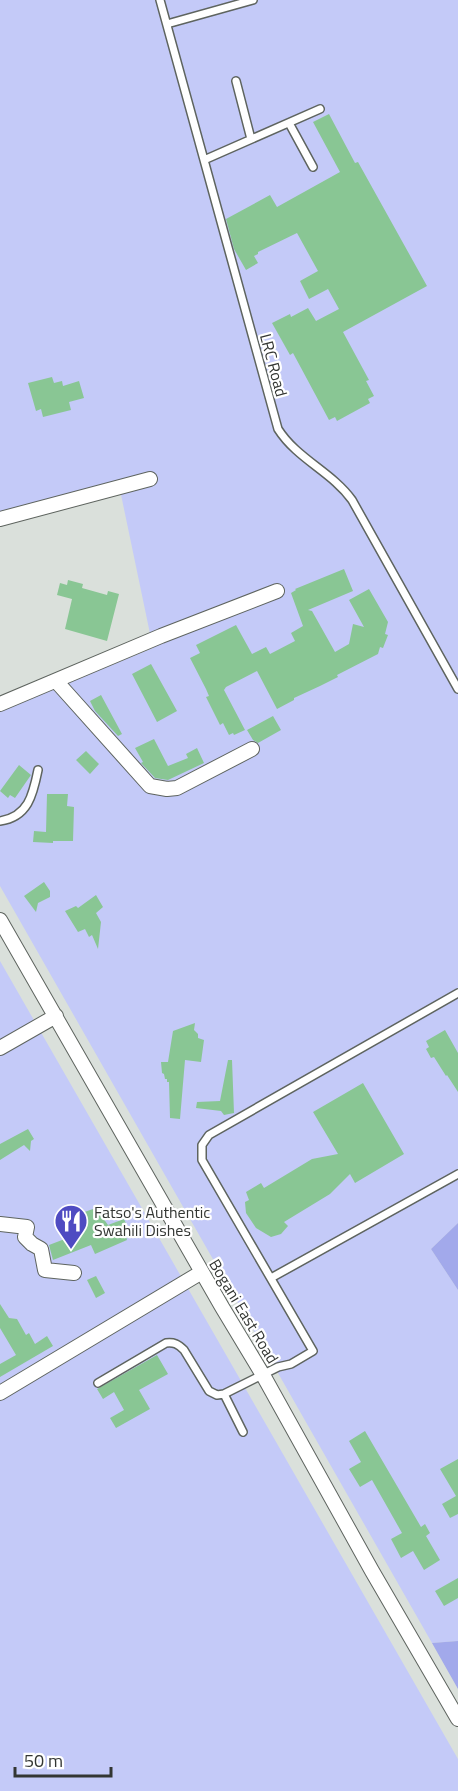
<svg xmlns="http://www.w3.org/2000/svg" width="458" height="1791" font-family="'Titillium Web',sans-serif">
<rect width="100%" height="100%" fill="#dae0db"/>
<path fill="#c4caf8" d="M0 0H458V1223L431 1249 458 1290V1641L432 1643 0 886V711L153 648 119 485 0 513Z
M0 961 458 1759V1791H0Z"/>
<path fill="#a2a9eb" d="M458 1223V1290L431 1249Z
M458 1641V1689L432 1643Z"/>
<path fill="#89c694" d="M329 114 355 163 358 162 427 286 343 332 369 380 366 381 374 396 368 399 370 403 337 421 335 417 329 420 293 353 290 355 272 323 290 314 291 317 308 308 316 321 339 309 328 289 309 299 300 281 318 271 297 233 258 252V254L254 256 258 263 246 270 234 249 226 219 270 195 277 207 340 172 313 122Z
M52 377 54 383 62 381 63 386 79 381 84 398 69 402 71 410 43 417 41 409 36 411 28 383Z
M344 569 353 591 308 610 312 611 335 652 349 644 353 624 364 627 349 600 369 589 388 622 385 634 388 635 383 648 380 647 378 654 337 675 338 677 320 686 294 698V700L277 709 257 671 226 687 224 690 245 730 234 735 233 733 229 735 223 723 220 725 206 697 209 696 206 689 190 658 200 653 196 645 236 625 252 654 266 647 270 654 295 641 291 633 303 626 291 593 296 590 295 589Z
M68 580 83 584 82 588 107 595 108 591 119 594 107 641 65 629 72 599 57 595 60 583 67 585Z
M151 664 177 711 157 722 132 674Z
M101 695 122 734 118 736 95 711 90 701Z
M273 716 281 730 258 743 253 740 247 730Z
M154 739 168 766 188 758 186 754 197 748 204 763 168 780 155 778 141 763 143 762 135 748Z
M86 751 99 764 90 774 76 760Z
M19 765 31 775 15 798 10 795 8 798 0 791Z
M47 794H68L67 806 74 807 73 841H53V843L33 842 34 831 46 832Z
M44 882 50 891V897L38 903 36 912 24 896Z
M96 895 103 907 96 913 101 922 98 949 92 935 89 937 85 929 78 932 65 911 76 906 78 908Z
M195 1023 194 1030 198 1034V1038L204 1040 201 1062 185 1060 180 1119 170 1118 169 1082H167V1079H165L164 1074 162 1073 161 1062H168L173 1031Z
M445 1030 458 1053V1092L447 1075 446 1076 434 1057 431 1058 426 1049 429 1047 426 1041Z
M228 1060H232L234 1113 224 1115 221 1111 196 1108 197 1102 220 1101Z
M363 1083 404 1154 355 1183 350 1174 330 1194 284 1222 288 1226 281 1234 271 1237 256 1228 246 1213 245 1202 249 1200 246 1192 261 1183 264 1188 312 1159 338 1154 313 1112Z
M28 1129 34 1139 31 1141 30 1151 24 1145 0 1160V1144Z
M71 1206 76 1215 93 1209 98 1211 108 1225 124 1219 129 1230 125 1233 127 1240 95 1254 91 1245 53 1260 49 1245 70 1237 61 1212Z
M96 1276 105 1293 96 1298 87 1280Z
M0 1304 9 1318 17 1319 26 1335 29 1333 35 1344 47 1336 53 1346 0 1377V1364L16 1355 0 1328Z
M157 1355 168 1374 139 1390 150 1409 116 1428 110 1418 124 1410 114 1392 103 1399 97 1389Z
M365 1431 421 1527 425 1524 430 1533 426 1536 440 1560 424 1570 413 1551 401 1558 391 1539 402 1533 372 1480 360 1487 349 1469 361 1462 349 1441Z
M458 1459V1514L450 1518 442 1504 456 1496 440 1469Z
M458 1578V1598L444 1606 435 1591Z"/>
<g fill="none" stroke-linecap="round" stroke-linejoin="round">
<defs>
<path id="lane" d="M160 0 278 429C297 459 332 472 352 500L458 689
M167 24 253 0
M236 81 251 139
M289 123 313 167
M204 160 320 109
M0 821C28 817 33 795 38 770
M271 1278 458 1174
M98 1383 166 1343C174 1342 178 1344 184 1350L209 1391 217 1395 224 1394 278 1367 291 1364 313 1351 202 1160V1145L209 1135 458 993
M224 1394 243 1432"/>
<path id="street" d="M0 519 150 479
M56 681 150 786 167 789 177 788 252 749
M0 704 161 636 277 591
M0 920 222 1307 263 1375 372 1571 458 1719
M0 1048 56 1016
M0 1224 27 1227 25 1237 32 1244 41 1249 45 1270 74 1273
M0 1393 202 1272"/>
</defs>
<use href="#lane" stroke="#5e645f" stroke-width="10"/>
<use href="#street" stroke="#5e645f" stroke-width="16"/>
<use href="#lane" stroke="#fff" stroke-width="7"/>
<use href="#street" stroke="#fff" stroke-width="14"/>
</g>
<defs>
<symbol id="restaurant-pin" viewBox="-11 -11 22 30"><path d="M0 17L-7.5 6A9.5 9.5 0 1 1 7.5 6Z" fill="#4f4bc2" stroke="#fff"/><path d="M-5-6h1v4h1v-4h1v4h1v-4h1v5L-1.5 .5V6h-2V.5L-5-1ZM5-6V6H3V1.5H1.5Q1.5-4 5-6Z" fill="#fff"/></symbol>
</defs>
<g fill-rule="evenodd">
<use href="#restaurant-pin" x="52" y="1202" width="38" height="52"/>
</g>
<g text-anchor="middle" stroke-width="4.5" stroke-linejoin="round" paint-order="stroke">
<g font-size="16" fill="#333633" stroke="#fff">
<text transform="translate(274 365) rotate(75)" y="6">LRC Road</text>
<text transform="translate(244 1311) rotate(59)" y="6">Bogani East Road</text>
</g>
<g font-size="16" fill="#333633" stroke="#fff" text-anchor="start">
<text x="94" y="1218">Fatso's Authentic<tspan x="94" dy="18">Swahili Dishes</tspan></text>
</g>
</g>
<path d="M15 1767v9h96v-9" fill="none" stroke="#333633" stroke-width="3"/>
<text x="24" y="1767" font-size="18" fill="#333633" stroke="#ffffff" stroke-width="4.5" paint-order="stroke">50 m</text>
</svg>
